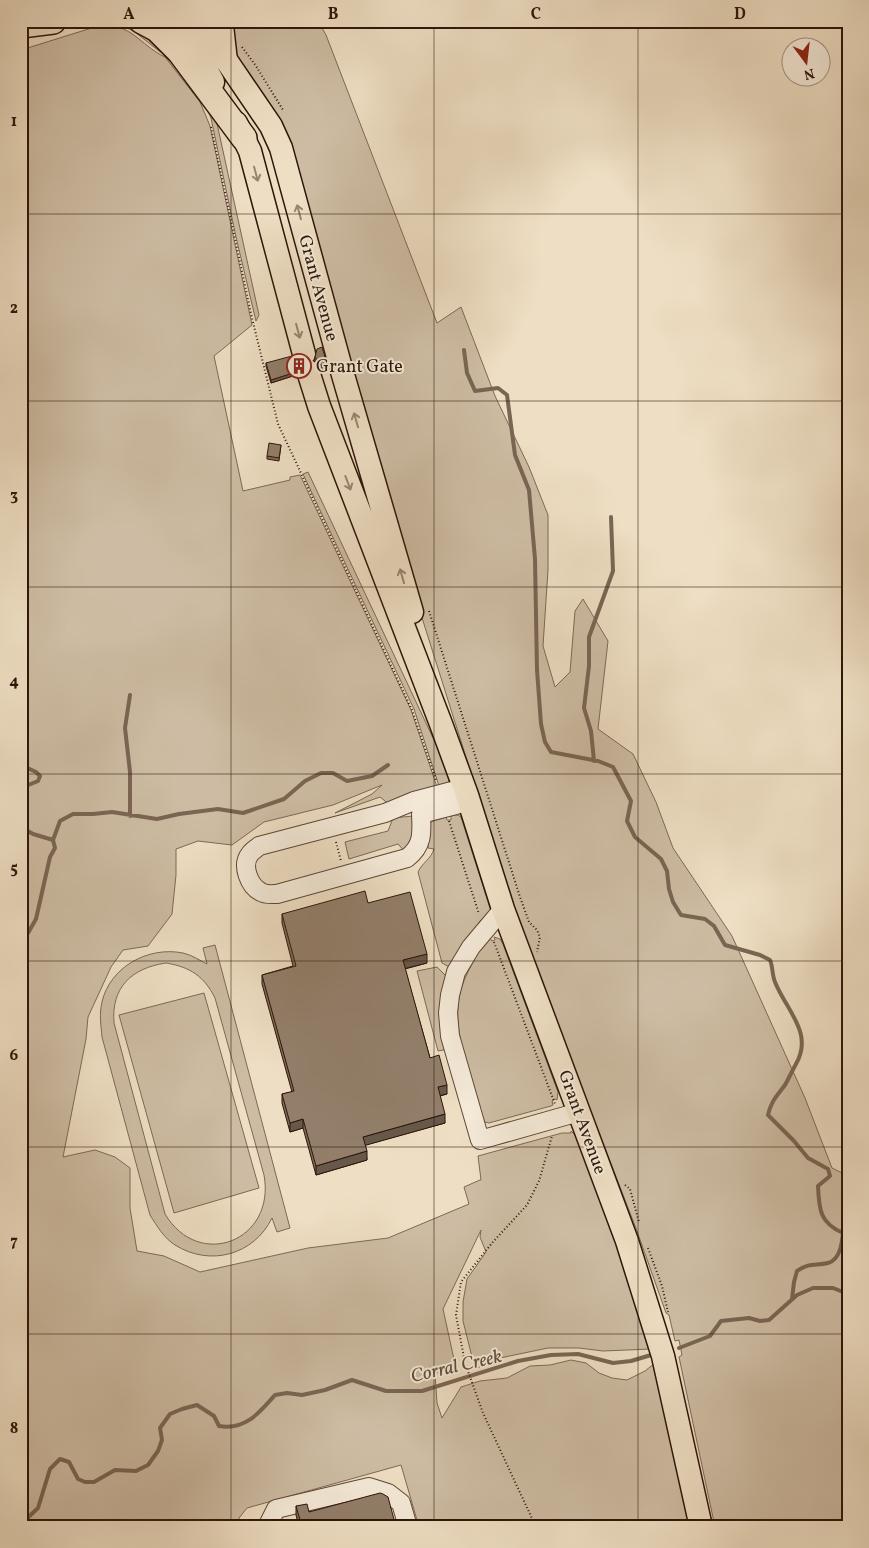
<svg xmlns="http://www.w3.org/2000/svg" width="869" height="1548" font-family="Vollkorn,serif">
<rect width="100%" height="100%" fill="#eedec3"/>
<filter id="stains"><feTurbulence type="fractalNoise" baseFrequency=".004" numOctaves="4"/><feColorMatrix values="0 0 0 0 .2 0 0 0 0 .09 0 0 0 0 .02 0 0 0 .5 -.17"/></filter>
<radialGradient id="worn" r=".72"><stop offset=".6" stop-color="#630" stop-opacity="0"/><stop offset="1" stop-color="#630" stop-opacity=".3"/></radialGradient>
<path fill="#cdbca3" stroke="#7e6856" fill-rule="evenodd" d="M225 21H318L326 35 437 323 461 307 495 396 529 467 548 515V570L543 646 555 687 570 672 575 611 583 599 608 641 598 729 633 754 656 802 673 848 732 936 805 1098 832 1168 848 1176V1527H715L679 1357 682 1355 679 1340 675 1341 669 1315 666 1313 637 1231 532 959 490 833 387 507 328 293 234 58Z
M116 22 131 24 158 38 216 119 259 315 256 321 236 237 211 118 207 108 169 56 159 51 135 32Z
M98 26C133 23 138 44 165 57L200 102 210 126 252 325 214 356 243 491 290 480V477L300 475 411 710 437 787 390 805 380 797 335 813 372 794 382 785 333 805 264 822 232 845 198 841 176 849V875L172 914 148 946 123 950 111 967 88 1017 86 1039 63 1157 95 1150 115 1157 130 1168V1208L137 1251 164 1256 200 1272 308 1248 388 1238 469 1204 464 1187 480 1180H481L478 1156 562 1133H571V1131L575 1135 620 1248 651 1349 603 1351 579 1348H548L500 1358 475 1369 463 1321V1302L467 1279 486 1252 480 1237 481 1230 443 1309 455 1364 435 1374 437 1403 442 1418 461 1387 480 1381 507 1378 530 1366 550 1365 571 1360 586 1363 599 1373 612 1378 627 1380 645 1371 655 1363 691 1527H419L401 1465 247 1508 239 1518V1527H21V50Z
M308 472 441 755 449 778V784L439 786 414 709 303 474Z
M451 815H458L461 817 491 911 485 921 482 919 479 922 481 926 453 969 442 963 418 872C422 863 431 859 434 849L428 848V825L433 821 446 817 447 820H451Z
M413 816 422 826 405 852 398 844 349 859 345 842 388 831 393 818Z
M494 937 500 939 503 944 555 1084 558 1092 557 1100 555 1099 552 1101 553 1105 551 1106 489 1123 485 1122 483 1120C474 1087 455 1039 458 1007 459 992 464 979 471 966 476 956 482 945 490 938L492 941 495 940Z
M215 945 290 1228 277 1232 272 1218C254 1255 210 1267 175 1245 164 1238 157 1226 150 1215L102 1037C101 1026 99 1014 102 1002 110 967 148 946 183 953 192 955 199 960 207 964L203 948ZM166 963C190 967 204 976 215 998L264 1175C276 1241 199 1271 165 1214L114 1023C111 987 132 968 166 963Z
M437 967 446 976 448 1049 438 1051 417 971Z
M204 993 259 1188 174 1213 119 1015Z"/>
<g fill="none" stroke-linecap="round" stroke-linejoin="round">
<path stroke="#7a6553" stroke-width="4" d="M464 350 467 373 475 391 498 388 507 395 515 455 529 490 535 559 537 670 541 724 545 742 551 752 598 761 613 767 631 801 627 821 635 837 661 859 667 871 669 889 673 902 681 915 705 919 714 926 725 945 760 955 770 960C773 967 772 975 775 982 786 1010 814 1033 796 1064 792 1071 789 1078 785 1085 777 1096 771 1101 768 1115L794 1141 808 1158 828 1169 830 1176 818 1186C819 1210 820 1223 843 1233 842 1243 840 1260 828 1263 815 1266 810 1262 797 1271L794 1282 792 1299
M130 695 125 728 130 772V816
M21 703V711
M594 761 591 731 584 708 589 666V637L613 571 611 517
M21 765 36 772 40 776 38 781 21 788
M21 827 33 834 53 840 55 848 50 857 36 919 28 933 21 937
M53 840 60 821 73 814H93L112 812 157 819 179 814 218 809 243 813 284 799 305 781 321 773H333L347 781 372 776 388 765
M679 1348 710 1336 721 1321 749 1318 760 1321 769 1320 797 1295 813 1288H833L848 1294
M21 1524 38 1508 50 1469 60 1459 69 1462 78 1479 85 1482H94L115 1470 136 1471 148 1465 158 1451 162 1440 160 1428 170 1414 182 1409 197 1405 214 1416 219 1426C245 1431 260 1412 275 1395L287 1393 302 1395 325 1390 352 1380 386 1391H422L518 1361 551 1355 578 1354 613 1363 631 1361 651 1355"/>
<defs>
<path id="minor" d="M452 791 467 795 456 805 421 814C422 833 423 846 407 858L277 894C272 894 266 895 261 892 249 886 241 865 250 854 252 851 257 848 259 846L385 813 414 801Z
M503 909 471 947 456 972 450 995 448 1013 450 1036 480 1140 579 1112
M270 1527 269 1523 276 1509 369 1487 388 1493 401 1503 408 1527"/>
<path id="major" d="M189 21 224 57 271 126 281 148 341 368 412 612
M181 22 213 82
M236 123 250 151 304 354
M308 371 319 406 441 724 467 795 503 909 627 1241 663 1356 701 1527"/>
<path id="highway" d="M142 21 157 29 180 52 244 138
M220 21 224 57
M21 25 53 21"/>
</defs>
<use href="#minor" stroke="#5e4738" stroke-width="20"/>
<use href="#major" stroke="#2e1509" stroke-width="25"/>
<use href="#highway" stroke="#2e1509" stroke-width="28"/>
<path stroke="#2e1509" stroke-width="2" stroke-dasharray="1 2.5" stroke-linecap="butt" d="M242 47 256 66 283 110
M211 127 252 318 278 424 412 710 436 780
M429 611 520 897 529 922 537 930 540 937 537 952
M449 821 479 914
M336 842 341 861
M494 942 555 1104
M625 1185 630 1189 639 1222
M648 1248 662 1286 668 1312
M536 1527 483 1413 465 1363 456 1315 461 1282 492 1243 527 1205 539 1181 552 1136"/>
<use href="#minor" stroke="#f4ead8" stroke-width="18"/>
<use href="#major" stroke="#eedec3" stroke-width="22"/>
<use href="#highway" stroke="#eedec3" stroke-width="25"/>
</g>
<path fill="#7e6c5b" stroke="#2e1509" d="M315 357 327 367 321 368 315 360Z
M266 363 297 365 295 368 296 375 271 383 266 366Z
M281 445 279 461 267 459V456Z
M368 903 427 963 405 969 430 1058 447 1094 440 1096 445 1123 365 1145 367 1160 316 1175 303 1128 290 1132 282 1103V1094L292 1092 262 984V975L293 966 282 923V914Z
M296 1506 309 1512 396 1527H299L296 1515Z"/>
<path fill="#66584a" stroke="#2e1509" d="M327 364V367L321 368V365Z
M296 372V375L271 383V380Z
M427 954V963L403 969V960Z
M447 1085V1094L438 1096V1087Z
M445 1114V1123L363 1146V1137Z
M303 1119V1128L290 1132V1123Z
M367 1151V1160L316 1175V1166Z"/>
<path fill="#927e6a" stroke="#2e1509" d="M322 347 327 364 321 365 315 357 317 349Z
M292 356 297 362 295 366 296 372 271 380 266 363Z
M269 443 281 445 279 458 267 456Z
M365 891 368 903 410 892 427 954 403 960 430 1058 439 1055 447 1085 438 1087 445 1114 363 1137 367 1151 316 1166 303 1119 290 1123 282 1094 294 1091 262 975 296 966 282 914Z
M380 1493 383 1494 388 1497 396 1527H302L296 1506 307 1504 309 1512Z"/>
<defs><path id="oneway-shaft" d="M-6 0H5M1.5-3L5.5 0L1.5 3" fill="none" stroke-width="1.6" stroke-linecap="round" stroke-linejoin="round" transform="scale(1.25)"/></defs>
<g stroke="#98846f">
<use href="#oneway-shaft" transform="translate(256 174) rotate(75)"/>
<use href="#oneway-shaft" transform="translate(299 212) rotate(-105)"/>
<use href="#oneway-shaft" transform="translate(298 331) rotate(75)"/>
<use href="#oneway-shaft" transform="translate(356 420) rotate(-106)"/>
<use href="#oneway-shaft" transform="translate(348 483) rotate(69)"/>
<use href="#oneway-shaft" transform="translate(402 576) rotate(-106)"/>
</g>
<path fill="none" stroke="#2e1509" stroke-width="1" stroke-opacity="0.55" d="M231 21V1527M434 21V1527M638 21V1527M21 214H848M21 401H848M21 587H848M21 774H848M21 961H848M21 1147H848M21 1334H848"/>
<defs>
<symbol id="building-ring" viewBox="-11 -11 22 22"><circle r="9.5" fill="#f4ead8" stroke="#8f2418" stroke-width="1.5"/><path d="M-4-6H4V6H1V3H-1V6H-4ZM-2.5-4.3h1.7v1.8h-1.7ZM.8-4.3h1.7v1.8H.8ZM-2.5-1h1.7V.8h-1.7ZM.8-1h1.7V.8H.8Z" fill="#8f2418"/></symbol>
</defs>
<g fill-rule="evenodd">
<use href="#building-ring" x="285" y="352" width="28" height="28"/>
</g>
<g text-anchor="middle" stroke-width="4" stroke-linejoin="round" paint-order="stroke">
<g font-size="18" fill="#2e1509" stroke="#f4ead8">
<text transform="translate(319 288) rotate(75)" y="6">Grant Avenue</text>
<text transform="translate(583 1122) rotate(70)" y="6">Grant Avenue</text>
</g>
<g font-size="18" fill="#2e1509" stroke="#f4ead8" text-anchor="start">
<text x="316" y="372">Grant Gate</text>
</g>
<g font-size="19" font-style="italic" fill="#614a3a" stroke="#f4ead8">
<text transform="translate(456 1365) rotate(-13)" y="7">Corral Creek</text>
</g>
</g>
<rect width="869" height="1548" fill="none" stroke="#eedec3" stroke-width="55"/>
<g transform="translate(806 62) rotate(165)"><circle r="24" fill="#f4ead8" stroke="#a59585"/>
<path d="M0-4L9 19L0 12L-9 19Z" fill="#8f2418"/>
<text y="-8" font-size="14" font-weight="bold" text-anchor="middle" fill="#2e1509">N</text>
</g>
<rect x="28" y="28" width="814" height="1492" fill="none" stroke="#2e1509" stroke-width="2"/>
<g font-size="16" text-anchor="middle" font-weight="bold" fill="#2e1509">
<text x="129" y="19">A</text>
<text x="333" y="19">B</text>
<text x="536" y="19">C</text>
<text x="740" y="19">D</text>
<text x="14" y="126">1</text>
<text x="14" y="313">2</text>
<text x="14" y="500">3</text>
<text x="14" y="686">4</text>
<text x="14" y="873">5</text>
<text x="14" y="1060">6</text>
<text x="14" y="1246">7</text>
<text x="14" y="1433">8</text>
</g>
<rect width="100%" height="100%" filter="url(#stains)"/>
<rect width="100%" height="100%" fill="url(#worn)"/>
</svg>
